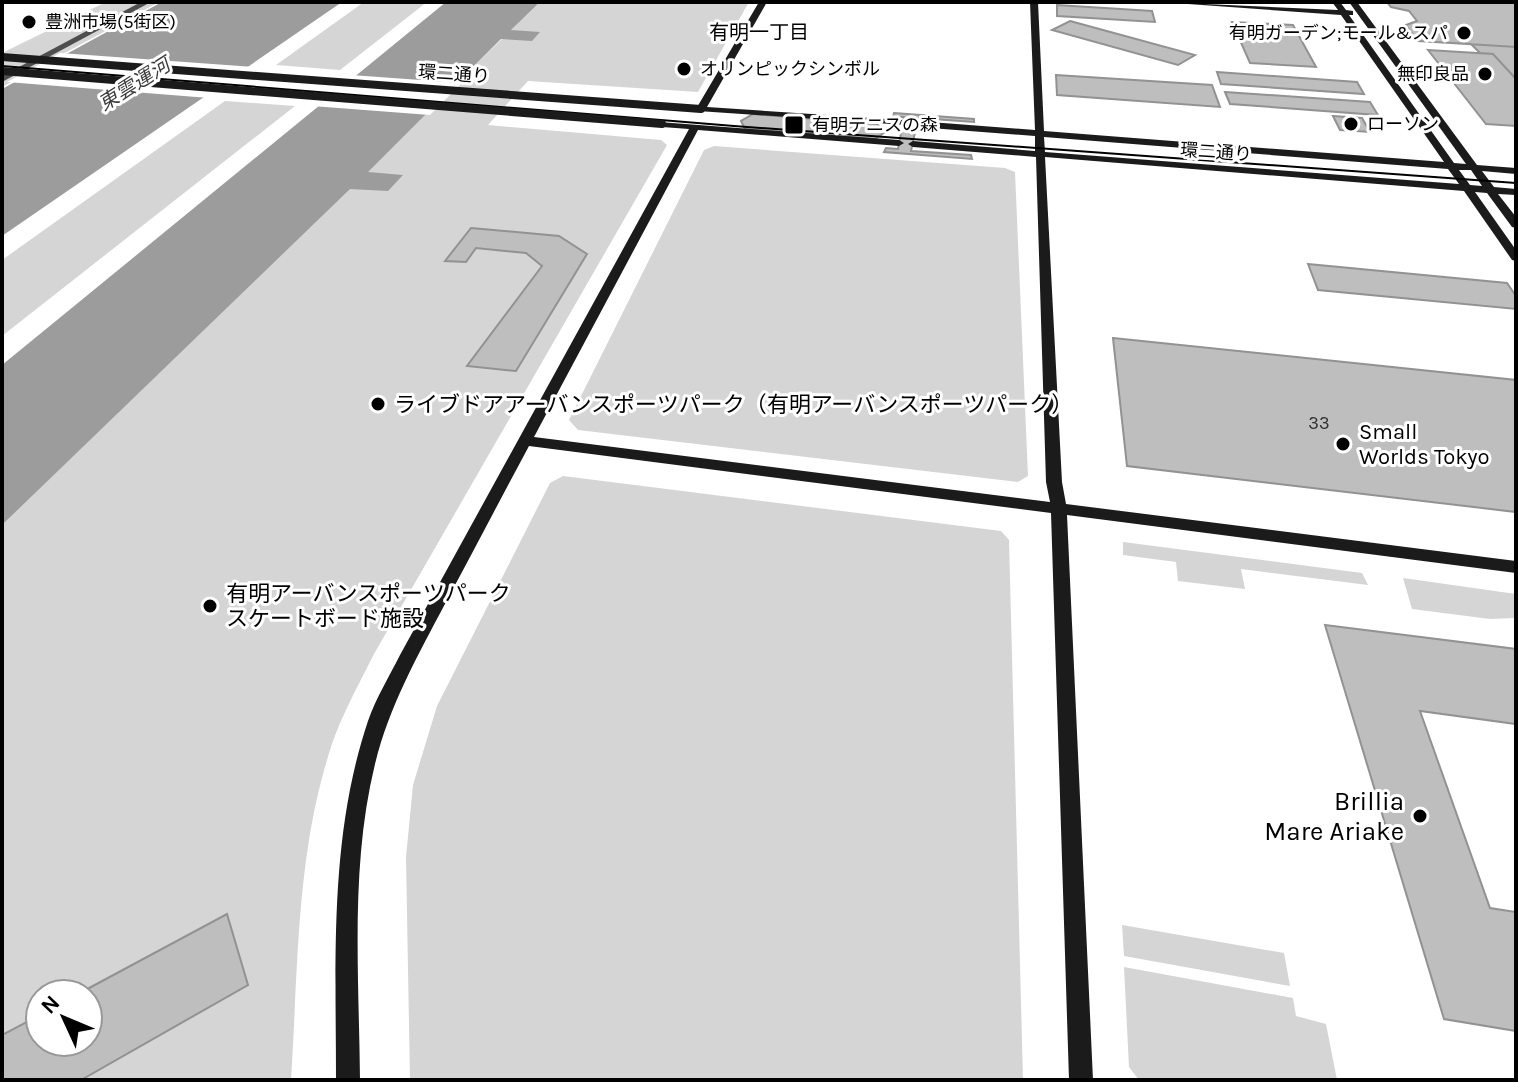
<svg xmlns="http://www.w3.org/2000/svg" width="1518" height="1082" font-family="Karla,'Noto Sans JP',sans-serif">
<rect width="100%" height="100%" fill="#fff"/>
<path fill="#d5d5d5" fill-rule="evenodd" d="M106 2H159L2 87V53Z
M364 2H427L340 70 276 65Z
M540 2H749L698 92 528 81 488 125 661 140 667 145 374 654C357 688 337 723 327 760 296 863 298 973 291 1080H2V525ZM40 994H88V1042H40Z
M225 101 295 106 2 336V260Z
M714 146 1005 168 1015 172 1028 476 1018 482 578 430 569 420 704 150Z
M563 476 1001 531 1009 540 1023 1080H410L406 857 413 785 437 706 550 483Z
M1123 542 1362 573 1368 585 1241 569 1245 589 1178 581 1176 562 1123 555Z
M1403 578 1516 594V618L1490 619 1412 609Z
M1122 925 1284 953 1290 986 1124 956Z
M1124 967 1293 998 1296 1016 1326 1024 1337 1080H1139L1129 1067Z"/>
<path fill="#9c9c9c" d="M162 2H342L2 236V89Z
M446 2H540L511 30 540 32 532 41 501 39 368 172 403 175 388 191 350 189 2 525V365Z"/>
<path fill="#fff" d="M60 53 254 67 209 98 7 82Z
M351 75 462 83 430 115 312 106Z"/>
<path fill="#bebebe" stroke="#929292" stroke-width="2" d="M1387 2H1516V79L1493 54 1480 53 1471 44 1418 41 1406 25 1417 21 1409 11 1391 7Z
M1387 2H1516V47L1418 41 1406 25 1417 21 1409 11 1391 7Z
M1057 5 1152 11 1155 22 1057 16Z
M1070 21 1195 55 1178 65 1052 30Z
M1232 22 1293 25 1316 67 1250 63Z
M1428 50 1493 54 1516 79V126L1486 124Z
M1217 72 1357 82 1364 94 1221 84Z
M1056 75 1212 85 1220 107 1057 95Z
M1225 92 1370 102 1378 115 1230 104Z
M894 113 974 119V122L918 118 911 151 971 155 972 159 884 152 886 148 898 149 904 117H893Z
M753 114 877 124 885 132 875 139 745 129 741 121Z
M1333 116 1362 118 1370 132 1340 130Z
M471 228 559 236 587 254 516 371 467 366 542 266 526 253 476 248 466 262 445 261Z
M1308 264 1507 283 1516 296V309L1318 290Z
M1113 338 1516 380V512L1127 466Z
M1325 625 1516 649V724L1420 711 1490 908 1516 912V1031L1444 1019Z
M227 914 248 985 81 1080H2V1035L40 1015V1042H88V994H78Z"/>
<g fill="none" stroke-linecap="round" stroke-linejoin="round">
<path fill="#4e4e4e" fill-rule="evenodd" d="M141 2H151L2 82V76Z"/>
<path fill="#1b1b1b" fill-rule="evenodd" d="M759 2H767L707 107 903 120 906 121V125L698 111 696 109Z
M1030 2H1038L1044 131 1444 162 1341 15 1160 2 1338 10 1332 2H1340L1346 10 1353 11V15H1349L1454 163 1466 164 1349 2H1357L1477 165 1516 168V174L1482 171 1494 187 1516 189V195L1498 194 1516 217V228L1512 227 1487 193 1475 192 1516 250V261L1512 260 1464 191 1045 157 1062 482 1066 504 1516 561V573L1067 515 1093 1080H1069L1051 513 529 446C501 498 474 550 446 602 418 655 389 706 375 764 350 866 359 975 360 1080H336C336 959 329 837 368 721 376 698 389 677 400 655L689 129 662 127 657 124 659 122 899 140 904 143 899 146 698 130 534 437 1050 502 1046 482 1036 157 913 147 908 144 913 141 1035 151V136L917 127 912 124 917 121 1035 130ZM1044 137 1448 169 1459 184 1045 152ZM1459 170H1471L1482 186 1470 185Z"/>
<path stroke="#000" stroke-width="2" d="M2 66 734 126 1516 183"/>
<path stroke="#1b1b1b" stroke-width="8" d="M2 57 701 109
M2 71 662 124"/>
</g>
<g fill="#000" stroke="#fff" stroke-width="3">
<circle cx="29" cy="22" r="8"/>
<circle cx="1464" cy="33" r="8"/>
<circle cx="684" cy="69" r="8"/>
<circle cx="1485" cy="74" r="8"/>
<circle cx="1351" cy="124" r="8"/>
<rect x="784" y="115" width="20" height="20" rx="4"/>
<circle cx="378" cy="404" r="8"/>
<circle cx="1343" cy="444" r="8"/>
<circle cx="210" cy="606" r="8"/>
<circle cx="1420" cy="816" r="8"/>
</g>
<g text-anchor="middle" stroke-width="6" stroke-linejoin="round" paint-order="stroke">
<g font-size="18" fill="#000" stroke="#fff" text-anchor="start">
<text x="45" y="28">豊洲市場(5街区)</text>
<text x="1448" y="39" text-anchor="end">有明ガーデン;モール&amp;スパ</text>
<text x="700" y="75">オリンピックシンボル</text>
<text x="1469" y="80" text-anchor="end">無印良品</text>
<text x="1367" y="130">ローソン</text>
<text x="812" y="131">有明テニスの森</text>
</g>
<g font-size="18" fill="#000" stroke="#fff">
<text transform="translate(454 74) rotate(4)" y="6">環二通り</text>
<text transform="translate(1216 152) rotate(4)" y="6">環二通り</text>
</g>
<g font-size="18" fill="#303030">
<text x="1319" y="429">33</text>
</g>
<g font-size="20" fill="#000" stroke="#fff">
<text x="759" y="39">有明一丁目</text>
</g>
<g font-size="20" font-style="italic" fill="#3d3d3d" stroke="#fff">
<text transform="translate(134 84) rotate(-32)" y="7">東雲運河</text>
</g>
<g font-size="22" fill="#000" stroke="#fff" text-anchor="start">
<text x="394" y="412">ライブドアアーバンスポーツパーク（有明アーバンスポーツパーク）</text>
<text x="1359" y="439">Small<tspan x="1359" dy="25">Worlds Tokyo</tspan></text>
<text x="226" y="601">有明アーバンスポーツパーク<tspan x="226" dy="25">スケートボード施設</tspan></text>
</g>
<g font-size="26" fill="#000" stroke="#fff" text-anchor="end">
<text x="1404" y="810">Brillia<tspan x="1404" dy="30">Mare Ariake</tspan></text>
</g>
</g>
<rect width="1518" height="1082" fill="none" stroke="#000000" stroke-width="8"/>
<g transform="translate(64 1018) rotate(314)"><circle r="38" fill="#ffffff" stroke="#999999" stroke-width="2"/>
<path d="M0-6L14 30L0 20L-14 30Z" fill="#000000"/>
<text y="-12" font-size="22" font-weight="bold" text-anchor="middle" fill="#000000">N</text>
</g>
</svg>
